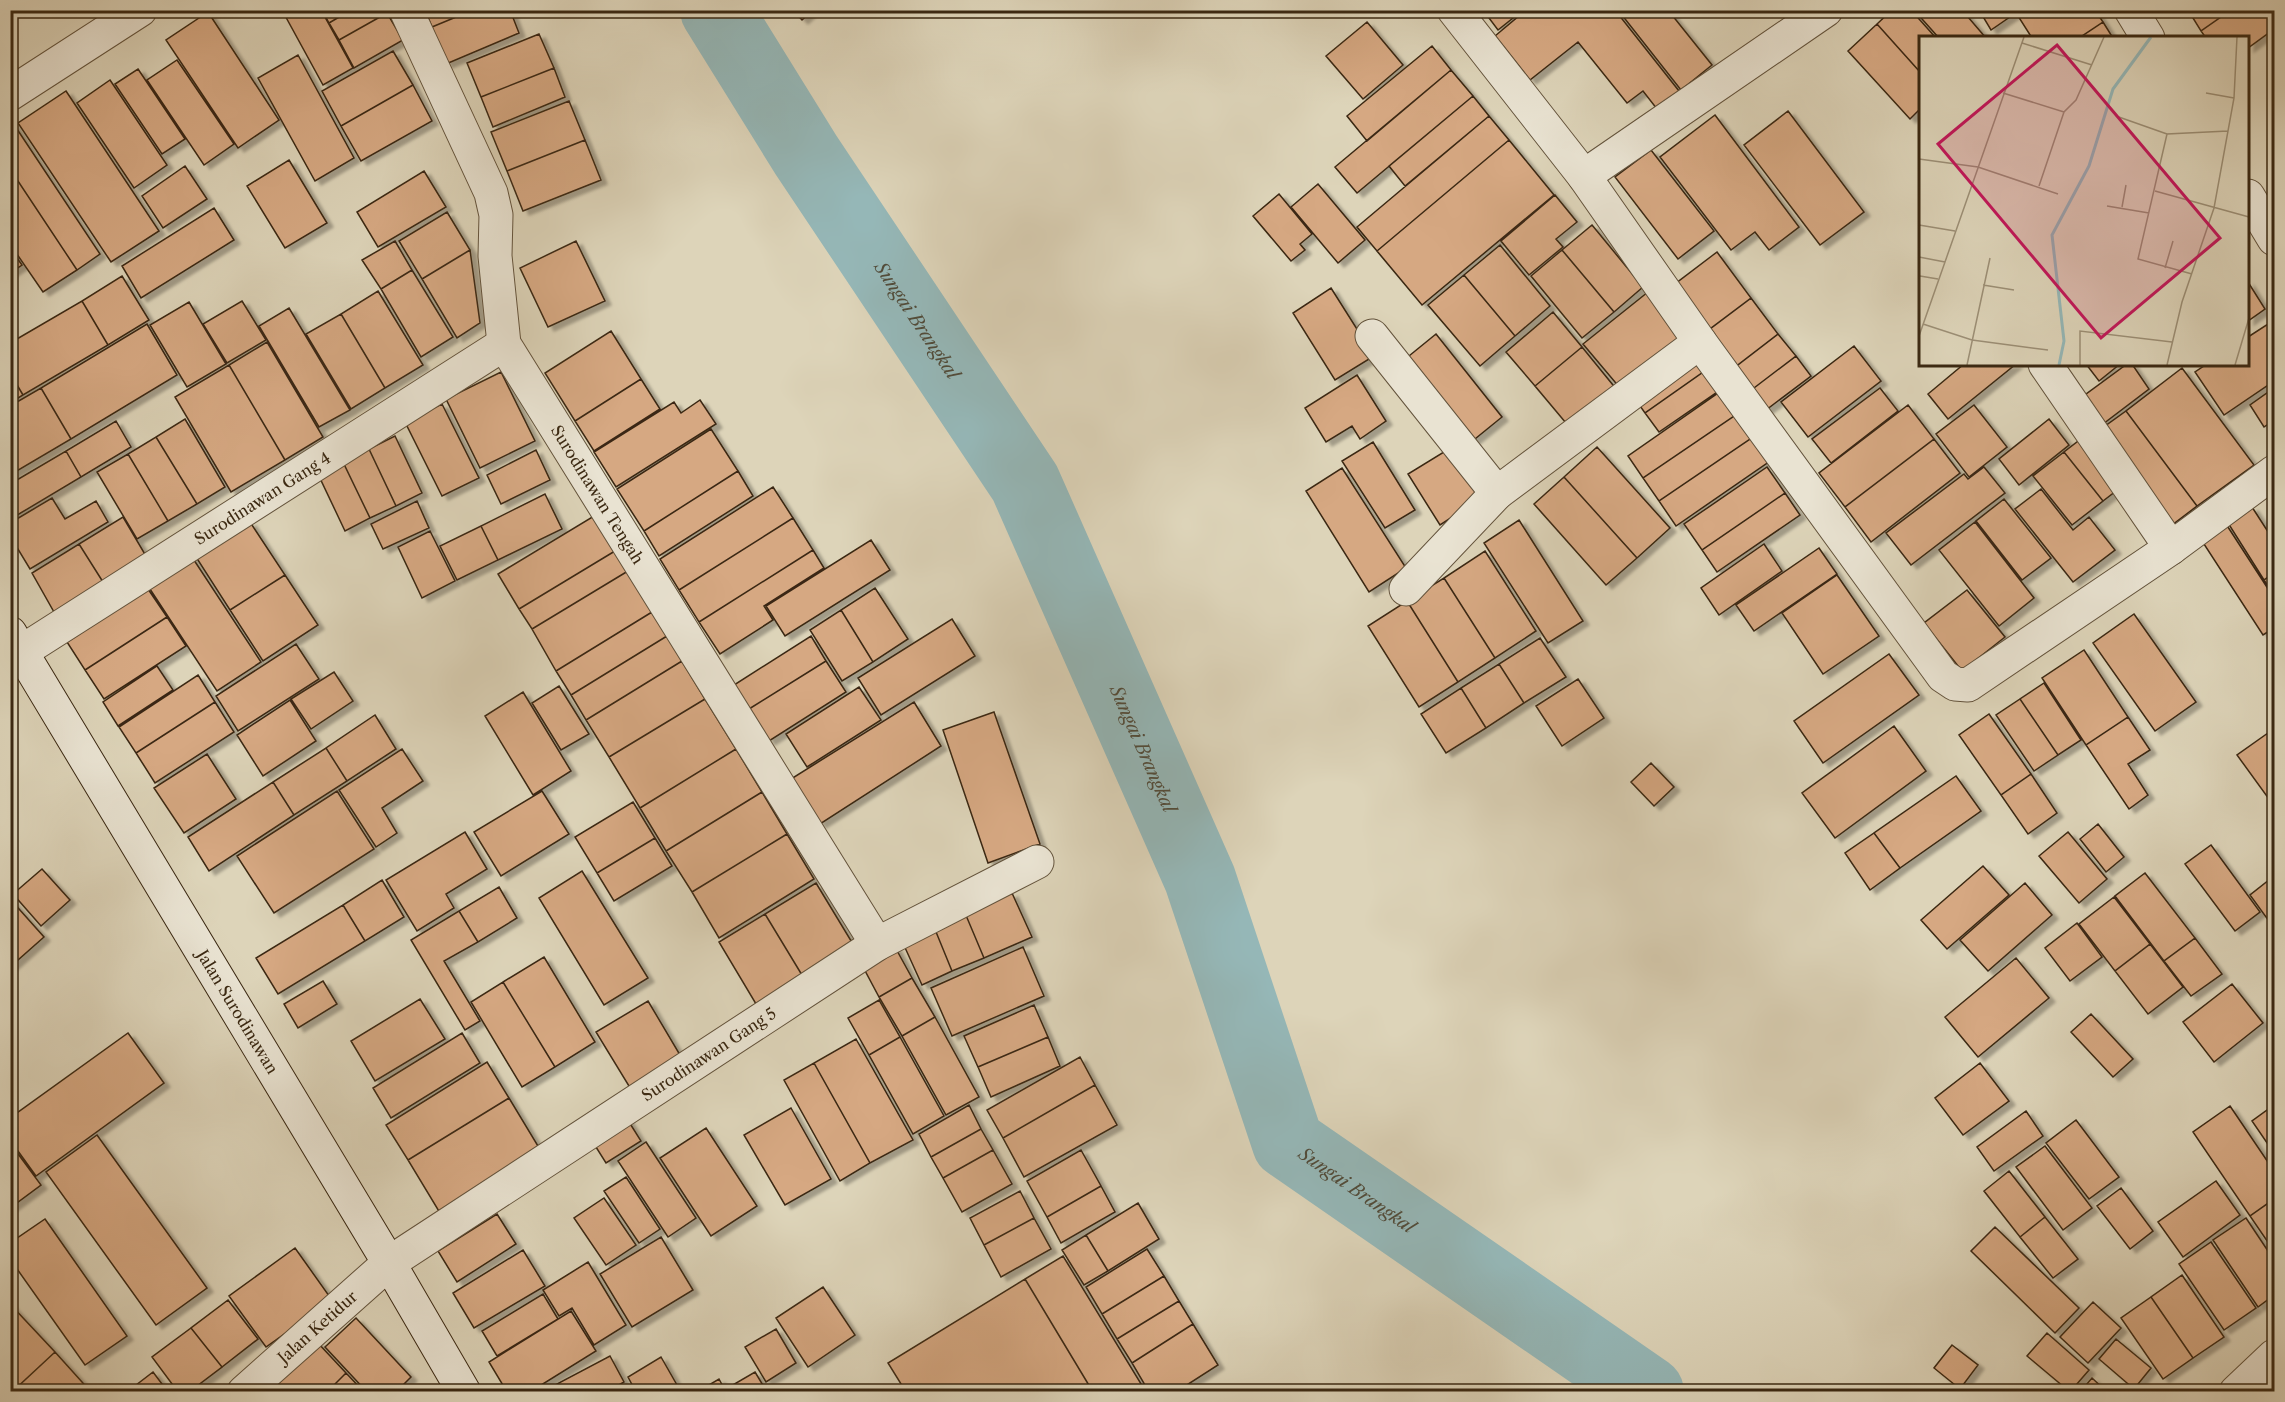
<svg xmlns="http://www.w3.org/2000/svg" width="2285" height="1402" font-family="'Libre Caslon Text',serif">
<defs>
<filter id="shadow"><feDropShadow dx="6" dy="4" stdDeviation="1.5" flood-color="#0004"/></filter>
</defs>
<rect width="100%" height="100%" fill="#ddd4b9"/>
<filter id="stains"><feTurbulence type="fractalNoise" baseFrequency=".00333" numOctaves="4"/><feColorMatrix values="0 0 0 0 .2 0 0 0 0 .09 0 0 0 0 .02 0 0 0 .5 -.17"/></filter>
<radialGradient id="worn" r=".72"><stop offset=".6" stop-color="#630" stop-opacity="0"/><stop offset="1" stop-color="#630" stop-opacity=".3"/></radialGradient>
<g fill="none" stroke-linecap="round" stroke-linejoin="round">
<path stroke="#95b7b7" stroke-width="72" id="s1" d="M716 10 806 155 1025 483 1200 879 1288 1143 1648 1392"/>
</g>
<path fill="#d6a882" stroke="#3a2812" stroke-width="1.5" filter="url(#shadow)" d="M282 10H321L353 68 323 85Z
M322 10H351L329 23Z
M351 10H386L387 13 339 40 329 23Z
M425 10H473L432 27Z
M473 10H510L519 33 446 64 432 27Z
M793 10H813L802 20Z
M1483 10H1523L1498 30Z
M1526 10H1615L1679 91 1657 109 1643 91 1627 103 1578 42 1530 80 1495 36Z
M1618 10H1668L1712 65 1681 90Z
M1892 10H1911L1936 38H1920V72L1877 24Z
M1914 10H1962L1986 38H1939Z
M1979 10H2020L1991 30Z
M2027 10H2095L2103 22 2079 38H2032L2018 16Z
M2188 10H2231L2201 31Z
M2231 10H2274V29L2248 48V38H2206L2201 31Z
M208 12 279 120 238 148 166 40Z
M387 13 403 40 354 68 339 40Z
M1367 22 1403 65 1363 99 1326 56Z
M2103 22 2113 38H2079Z
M1877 24 1920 72V109L1910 119 1848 51Z
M539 34 554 68 481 97 467 63Z
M1432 46 1451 70 1367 141 1347 116Z
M393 51 413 85 341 126 322 91Z
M298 55 354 158 315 181 258 78Z
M177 60 234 144 204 165 147 80Z
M554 68 565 97 493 127 481 97Z
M138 69 185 139 162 154 115 84Z
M1451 70 1473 96 1357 193 1335 167Z
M110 80 167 165 134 188 77 103Z
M413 85 432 121 361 161 341 126Z
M66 91 159 231 111 262 18 123Z
M1473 96 1489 116 1405 186 1389 166Z
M569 101 585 140 507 171 491 132Z
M1788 111 1864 212 1820 245 1744 145Z
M1715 115 1799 227 1769 250 1755 232 1731 250 1660 157Z
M1489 116 1509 140 1377 251 1357 227Z
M11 120 100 254 77 270 10 169Z
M585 140 601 180 523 211 507 171Z
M1509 140 1554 195 1422 305 1377 251Z
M1651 150 1714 231 1678 259 1615 177Z
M289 160 327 223 285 248 247 186Z
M185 166 207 199 163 228 142 196Z
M10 169 77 270 43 292 10 244Z
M424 171 446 207 378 247 357 212Z
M1318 184 1365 240 1338 263 1291 207Z
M1279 194 1312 234 1300 244 1305 250 1291 261 1253 216Z
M1555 195 1577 222 1556 239 1563 247 1529 275 1501 241Z
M214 208 234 240 141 298 122 266Z
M447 212 470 250 422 279 399 241Z
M1592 225 1643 287 1614 312 1562 250Z
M395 241 412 270 381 289 362 260Z
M576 241 605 301 548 327 520 268Z
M1500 245 1550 306 1515 336 1464 275Z
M10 248 22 265 10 273Z
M470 250 480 323 457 338 422 279Z
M1562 250 1614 312 1582 338 1531 276Z
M1717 252 1751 298 1706 332 1671 287Z
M412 270 453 337 421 357 381 289Z
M1464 275 1515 336 1480 366 1428 305Z
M122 276 149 320 108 345 82 301Z
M2248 282 2265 309 2248 321Z
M1331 288 1374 356 1335 380 1293 313Z
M378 291 423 365 385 388 341 314Z
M1648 292 1684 335 1620 388 1583 344Z
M1751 298 1778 334 1734 368 1706 332Z
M82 301 108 345 23 395 10 373V343Z
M242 301 266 340 227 363 203 324Z
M189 302 226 364 187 387 150 325Z
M289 308 350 410 319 427 259 326Z
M1553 312 1582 347 1535 386 1506 352Z
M341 314 385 388 351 409 306 334Z
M147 324 177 375 71 439 41 388Z
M2268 324 2274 333V381L2224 415 2195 372 2207 364H2248V337Z
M611 331 641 379 575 421 545 373Z
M1436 334 1502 417 1470 443 1404 360Z
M1778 334 1796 356 1750 391 1734 368Z
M267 342 323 437 285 460 229 365Z
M1854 346 1881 381 1808 437 1781 402Z
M1582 347 1617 390 1571 429 1535 386Z
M1695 353 1706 370 1645 413 1633 396Z
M1796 356 1811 376 1766 410 1750 391Z
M1964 364H2016L1948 419 1928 394Z
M2086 364H2120L2099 381Z
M2127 364H2132L2149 389 2099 427 2078 400Z
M229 365 285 460 231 492 175 397Z
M2182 368 2254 465 2197 506 2126 411Z
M1706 370 1720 390 1659 432 1645 413Z
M501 372 535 441 480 468 446 399Z
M10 373 23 395 10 403Z
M1357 375 1386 421 1360 439 1352 426 1326 442 1305 408Z
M641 379 660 409 594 451 575 421Z
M41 388 71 439 10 475V406Z
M1880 388 1898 411 1831 463 1812 439Z
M2274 388V420L2264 427 2250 405Z
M1724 389 1740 412 1643 478 1628 456Z
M700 400 716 424 616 487 594 452 674 402 681 413Z
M442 404 479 478 442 496 405 422Z
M1908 405 1934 439 1845 507 1819 473Z
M1974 405 2007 447 1969 477 1936 434Z
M2126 411 2197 506 2172 525 2101 429Z
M1740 412 1756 435 1659 501 1643 478Z
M185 419 225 487 197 504 156 437Z
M2049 419 2069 445 2019 485 1999 459Z
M116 421 131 447 81 477 66 451Z
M711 429 738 471 644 531 617 489Z
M1756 435 1773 459 1676 526 1659 501Z
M2086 435 2125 484 2103 501 2064 452Z
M395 436 422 493 396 506 369 449Z
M156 437 197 504 168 521 128 454Z
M1934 439 1960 473 1871 542 1845 507Z
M1373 442 1415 510 1385 528 1342 461Z
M1452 447 1483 497 1440 525 1408 474Z
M1597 447 1670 528 1637 558 1564 477Z
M369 449 396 506 370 518 343 462Z
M536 450 550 480 501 504 487 475Z
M66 451 81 477 14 517 10 511V484Z
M2064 452 2103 501 2072 525 2033 476Z
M128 454 168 521 137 539 97 472Z
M343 462 370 518 345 531 318 474Z
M1767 467 1785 493 1702 550 1684 524Z
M1984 467 2005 493 1911 565 1886 533 1964 474 1968 479Z
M1342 468 1406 568 1369 592 1306 491Z
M738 471 753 496 659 556 644 531Z
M1564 477 1637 558 1606 585 1534 504Z
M773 487 793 518 679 590 660 559Z
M2041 489 2073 530 2089 517 2115 550 2073 582 2015 509Z
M1785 493 1800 515 1717 572 1702 550Z
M545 494 562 529 498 560 481 526Z
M52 498 65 519 96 501 108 522 30 569 10 536V523Z
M2004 499 2051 558 2022 580 1976 521Z
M417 501 429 528 383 549 371 524Z
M2252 507 2274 541V573L2264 580 2228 523Z
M594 516 615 551 519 609 498 574Z
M123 517 146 556 103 582 79 544Z
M793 518 813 550 699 622 679 590Z
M1519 520 1583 621 1548 643 1484 543Z
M250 522 285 575 230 610 196 557Z
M1975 522 2034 598 1999 626 1939 550Z
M2226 524 2274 598V628L2263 635 2202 541Z
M481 526 498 560 457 580 440 546Z
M430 531 455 581 422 598 398 547Z
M871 540 890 570 785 636 766 606Z
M79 544 103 582 54 612 32 573Z
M1764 544 1782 571 1719 615 1701 588Z
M1819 548 1837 574 1754 631 1736 605Z
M813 550 824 568 764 606 773 620 720 654 699 622Z
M615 551 628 571 532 629 519 609Z
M1485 551 1536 631 1495 658 1444 578Z
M190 554 261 662 217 691 146 583Z
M628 571 652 612 556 671 532 629Z
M2274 573V595L2264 580Z
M285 575 318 625 263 661 230 610Z
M1837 575 1879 636 1823 674 1782 613Z
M1444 578 1495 658 1458 682 1407 601Z
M875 588 908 639 873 662 841 610Z
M148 589 167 617 85 670 67 642Z
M1967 590 2005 637 1962 671 1924 623Z
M1407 601 1458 682 1419 707 1368 626Z
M841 610 873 662 842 681 810 630Z
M652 612 667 636 571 695 556 671Z
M2134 614 2196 702 2155 731 2093 643Z
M167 617 186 646 104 699 85 670Z
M952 619 975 656 881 715 858 678Z
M667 636 682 661 586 720 571 695Z
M811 636 826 661 749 709 734 685Z
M1540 638 1566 677 1524 703 1499 664Z
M296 644 319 679 238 731 216 696Z
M2084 650 2128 717 2086 745 2042 678Z
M1889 654 1919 695 1823 763 1794 721Z
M682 661 705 699 609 757 586 720Z
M826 661 846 692 769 741 749 709Z
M1499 664 1524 703 1486 728 1461 688Z
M157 666 173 690 118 726 103 702Z
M334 672 353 701 311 729 291 699Z
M198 675 215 702 136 753 119 727Z
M1578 679 1604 718 1562 746 1536 706Z
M2044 683 2081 740 2058 755 2020 699Z
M559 686 589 734 561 750 532 703Z
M859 687 881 720 807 767 786 734Z
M1461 688 1486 728 1446 753 1421 714Z
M523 692 571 771 533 795 485 716Z
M705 699 736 749 640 808 609 757Z
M2020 699 2058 755 2034 771 1996 715Z
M290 700 316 741 263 776 237 735Z
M215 702 234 732 155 783 136 753Z
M914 702 941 746 820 824 791 779Z
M994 712 1040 844 988 863 943 730Z
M1989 714 2031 774 2001 795 1959 735Z
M375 715 396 749 347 781 326 748Z
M2128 717 2150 750 2128 764 2148 795 2129 809 2086 745Z
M1894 726 1926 771 1835 838 1802 793Z
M2268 733 2274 742V806L2237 755Z
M326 748 347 781 294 815 273 782Z
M402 749 423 781 382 808 397 833 376 847 339 790Z
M736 749 762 792 666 851 640 808Z
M207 754 236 799 184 833 154 788Z
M1651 763 1674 787 1654 806 1631 782Z
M2031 774 2057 813 2028 834 2001 795Z
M1956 776 1981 811 1900 868 1874 833Z
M273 782 294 815 209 871 188 837Z
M337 791 374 849 274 913 237 856Z
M542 791 569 834 501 876 474 832Z
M762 792 787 834 692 892 666 851Z
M633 802 655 838 597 873 575 837Z
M2098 824 2124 857 2106 872 2080 839Z
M465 832 487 869 446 894 454 908 417 931 386 880Z
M2068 832 2107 879 2079 903 2039 856Z
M1874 833 1900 868 1870 890 1845 853Z
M787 834 814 879 719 938 692 892Z
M655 838 672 866 614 901 597 873Z
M2211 845 2260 912 2235 931 2185 864Z
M1983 866 2009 895 1947 949 1921 920Z
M42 869 70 900 41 926 13 894Z
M582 871 648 978 604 1005 539 898Z
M2145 873 2195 938 2164 961 2115 896Z
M2274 876V928L2250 895Z
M382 880 404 917 365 941 343 905Z
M816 883 856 949 805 980 765 914Z
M2025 883 2052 915 1988 971 1960 940Z
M499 887 517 918 478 942 459 911Z
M1012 893 1032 937 984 958 965 913Z
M2114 897 2150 944 2115 971 2079 924Z
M11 900 44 937 10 967V901Z
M343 905 365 941 278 994 256 958Z
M459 911 478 942 444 961 480 1021 465 1030 411 940Z
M965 913 984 958 952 971 934 927Z
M765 914 805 980 759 1009 719 942Z
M2077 923 2102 957 2070 981 2045 948Z
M934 927 952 971 922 985 902 941Z
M2195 938 2222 974 2191 996 2164 961Z
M2150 944 2183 987 2148 1014 2115 971Z
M895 947 912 978 879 997 862 965Z
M1023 947 1044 996 952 1036 931 988Z
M544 957 595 1042 555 1067 503 982Z
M2016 958 2049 998 1978 1057 1945 1017Z
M912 978 935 1017 902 1036 879 997Z
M323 981 337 1004 298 1028 284 1004Z
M503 982 555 1067 522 1087 471 1002Z
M2232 984 2263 1023 2214 1062 2183 1022Z
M420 999 445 1039 375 1081 351 1041Z
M879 1000 900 1037 869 1055 848 1018Z
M648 1001 683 1060 632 1091 596 1032Z
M1034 1005 1048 1037 978 1067 964 1036Z
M2091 1014 2133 1059 2113 1077 2071 1032Z
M935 1017 979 1097 946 1115 902 1036Z
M128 1033 164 1083 36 1176 10 1140V1118Z
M462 1033 480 1063 391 1118 373 1088Z
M900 1037 944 1116 913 1134 869 1055Z
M1048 1037 1060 1066 991 1097 978 1067Z
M856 1039 913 1140 870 1163 814 1063Z
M1080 1057 1095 1085 1003 1138 987 1110Z
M487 1062 509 1098 408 1160 386 1125Z
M814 1063 870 1163 840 1181 784 1080Z
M1980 1063 2009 1101 1963 1135 1935 1098Z
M1095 1085 1117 1125 1024 1177 1003 1138Z
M509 1098 541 1151 440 1213 408 1160Z
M969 1105 981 1129 931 1157 919 1134Z
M2274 1105V1153L2252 1121Z
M2230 1106 2274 1171V1199L2250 1216 2193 1132Z
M791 1108 831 1179 785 1205 744 1135Z
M2026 1111 2043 1136 1994 1171 1977 1147Z
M624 1114 641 1141 606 1163 589 1136Z
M2076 1120 2119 1177 2089 1199 2046 1143Z
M706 1128 757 1206 711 1236 660 1158Z
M981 1129 993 1150 943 1178 931 1157Z
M97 1135 207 1288 156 1325 46 1172Z
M646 1142 696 1218 668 1237 618 1161Z
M10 1143 41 1185 10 1208Z
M2045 1146 2092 1208 2063 1230 2016 1167Z
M993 1150 1012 1184 962 1212 943 1178Z
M1081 1150 1101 1186 1047 1217 1027 1181Z
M2009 1171 2045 1217 2020 1237 1984 1191Z
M626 1177 660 1229 639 1243 604 1191Z
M2216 1181 2240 1215 2183 1257 2158 1222Z
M1101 1186 1115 1212 1061 1243 1047 1217Z
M2121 1188 2153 1231 2130 1249 2097 1206Z
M1020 1191 1034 1218 984 1245 970 1218Z
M604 1198 636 1245 606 1265 574 1218Z
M2274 1199V1251L2250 1216Z
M1138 1203 1159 1239 1108 1271 1086 1235Z
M497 1214 516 1244 457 1282 438 1251Z
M2045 1217 2078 1259 2053 1278 2020 1237Z
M1034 1218 1051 1249 1001 1277 984 1245Z
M2246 1218 2274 1260V1295L2258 1307 2213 1240Z
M45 1219 127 1336 85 1365 10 1259V1243Z
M1995 1227 2079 1308 2055 1333 1971 1251Z
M1086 1235 1108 1271 1084 1285 1062 1250Z
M661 1237 693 1290 632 1327 600 1274Z
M2211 1242 2256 1308 2224 1330 2179 1264Z
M295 1248 332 1300 266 1347 229 1296Z
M1147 1249 1164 1276 1102 1314 1086 1287Z
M523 1250 545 1286 474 1328 453 1293Z
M1063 1256 1146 1392H1093L1025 1279Z
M588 1262 626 1325 594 1345 572 1308 559 1316 543 1290Z
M2182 1275 2224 1337 2193 1358 2151 1297Z
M1164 1276 1179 1301 1117 1339 1102 1314Z
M1025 1279 1093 1392H906L888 1363Z
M823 1287 855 1335 808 1367 776 1318Z
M543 1294 558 1319 497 1356 482 1331Z
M2151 1297 2193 1358 2163 1379 2121 1318Z
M228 1300 258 1339 222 1367 191 1328Z
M1179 1301 1193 1324 1132 1363 1117 1339Z
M2093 1302 2121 1328 2088 1363 2060 1337Z
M10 1304 55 1352 12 1392H10Z
M571 1311 596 1351 530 1392H507L489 1362Z
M356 1318 411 1377 396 1392H367L325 1347Z
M1193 1324 1218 1365 1176 1392H1149L1132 1363Z
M191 1328 222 1367 189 1392H178L152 1357Z
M776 1329 796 1363 766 1382 745 1347Z
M2047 1333 2089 1370 2070 1392 2027 1356Z
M2116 1339 2151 1368 2134 1389 2099 1359Z
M317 1342 346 1373 327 1392H266Z
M1952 1345 1978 1365 1960 1389 1934 1368Z
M55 1352 91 1392H12Z
M610 1356 624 1382 607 1392H558L555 1385Z
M661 1357 681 1392H636L628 1377Z
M153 1372 168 1392H127Z
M755 1372 767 1392H735L731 1386Z
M346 1373 364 1392H327Z
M2092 1378 2107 1392H2080Z
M719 1379 726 1392H697Z"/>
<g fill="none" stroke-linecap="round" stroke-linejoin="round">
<defs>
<g id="minor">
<path id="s2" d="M406 10 491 193 496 215 495 256 504 344 877 944"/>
<path d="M1454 10 1584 176 1700 342 1943 676 1955 684 1968 685 2171 548 2274 472"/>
<path d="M2131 10 2148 38"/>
<path d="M10 94 140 10"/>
<path d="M1584 176 1826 10"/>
<path d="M2248 196 2274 239"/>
<path d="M1372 336 1497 493"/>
<path d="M2045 364 2171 548"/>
<path d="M1406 589 1497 493 1700 342"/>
<path id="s3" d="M21 652 504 344"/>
<path id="s4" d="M244 1392 389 1263 877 944 1037 862"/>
<path d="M2236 1392 2274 1356"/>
</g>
<g id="secondary">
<path id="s5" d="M10 633 389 1263 464 1392"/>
</g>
</defs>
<use href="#minor" stroke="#63533c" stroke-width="35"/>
<use href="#secondary" stroke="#3a2812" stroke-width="35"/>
<use href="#minor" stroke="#e9e3d2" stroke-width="33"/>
<use href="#secondary" stroke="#e9e3d2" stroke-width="33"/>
</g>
<g text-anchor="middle" stroke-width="4.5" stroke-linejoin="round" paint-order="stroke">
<g font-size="16" fill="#3a2812" stroke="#e9e3d2">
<text dy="6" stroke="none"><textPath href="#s2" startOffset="531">Surodinawan Tengah</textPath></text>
<text dy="6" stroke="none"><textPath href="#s3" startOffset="286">Surodinawan Gang 4</textPath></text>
<text dy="6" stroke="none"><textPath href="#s5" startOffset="442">Jalan Surodinawan</textPath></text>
<text dy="6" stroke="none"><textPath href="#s4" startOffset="576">Surodinawan Gang 5</textPath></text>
<text dy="6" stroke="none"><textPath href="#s4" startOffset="98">Jalan Ketidur</textPath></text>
</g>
<g font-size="18" font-style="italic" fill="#514c3b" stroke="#e9e3d2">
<text dy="6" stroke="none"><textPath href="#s1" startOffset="370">Sungai Brangkal</textPath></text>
<text dy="6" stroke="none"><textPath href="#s1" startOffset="856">Sungai Brangkal</textPath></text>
<text dy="6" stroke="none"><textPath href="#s1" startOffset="1360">Sungai Brangkal</textPath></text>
</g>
</g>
<g transform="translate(1919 36)">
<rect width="330" height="330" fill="#ddd4b9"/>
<path fill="none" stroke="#95b7b7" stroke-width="3" d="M140 329 145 305 133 199 170 130 194 53 232 1"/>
<path fill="none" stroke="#9c8f76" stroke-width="1.5" d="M103 7 173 29M84 57 145 76M287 57 315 62M197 80 248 98M0 123 59 131 139 158M120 150 145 76 157 64 185 1M236 155 330 181M188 170 230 177M203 171 207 149M0 189 36 195M0 221 26 226M246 232 254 205M273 238 219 223 248 98 309 95M1 240 19 243M64 249 95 254M4 288 53 304 129 314M0 300 105 1M48 329 71 222M161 329V295L253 306M248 329 263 266 295 172 315 62 318 1M316 329 330 282"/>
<path fill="#c2185b" fill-opacity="0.15" stroke="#c2185b" stroke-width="3" d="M138 9 301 202 182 302 19 108Z"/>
<rect width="330" height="330" fill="none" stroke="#3a2812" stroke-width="3"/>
</g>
<rect width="2285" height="1402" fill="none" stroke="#ddd4b9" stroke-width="36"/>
<rect x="12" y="12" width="2261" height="1378" fill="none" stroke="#3a2812" stroke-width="3"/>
<rect x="18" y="18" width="2249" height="1366" fill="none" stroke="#3a2812" stroke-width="1.5"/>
<rect width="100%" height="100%" filter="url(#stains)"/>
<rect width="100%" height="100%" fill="url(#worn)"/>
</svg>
